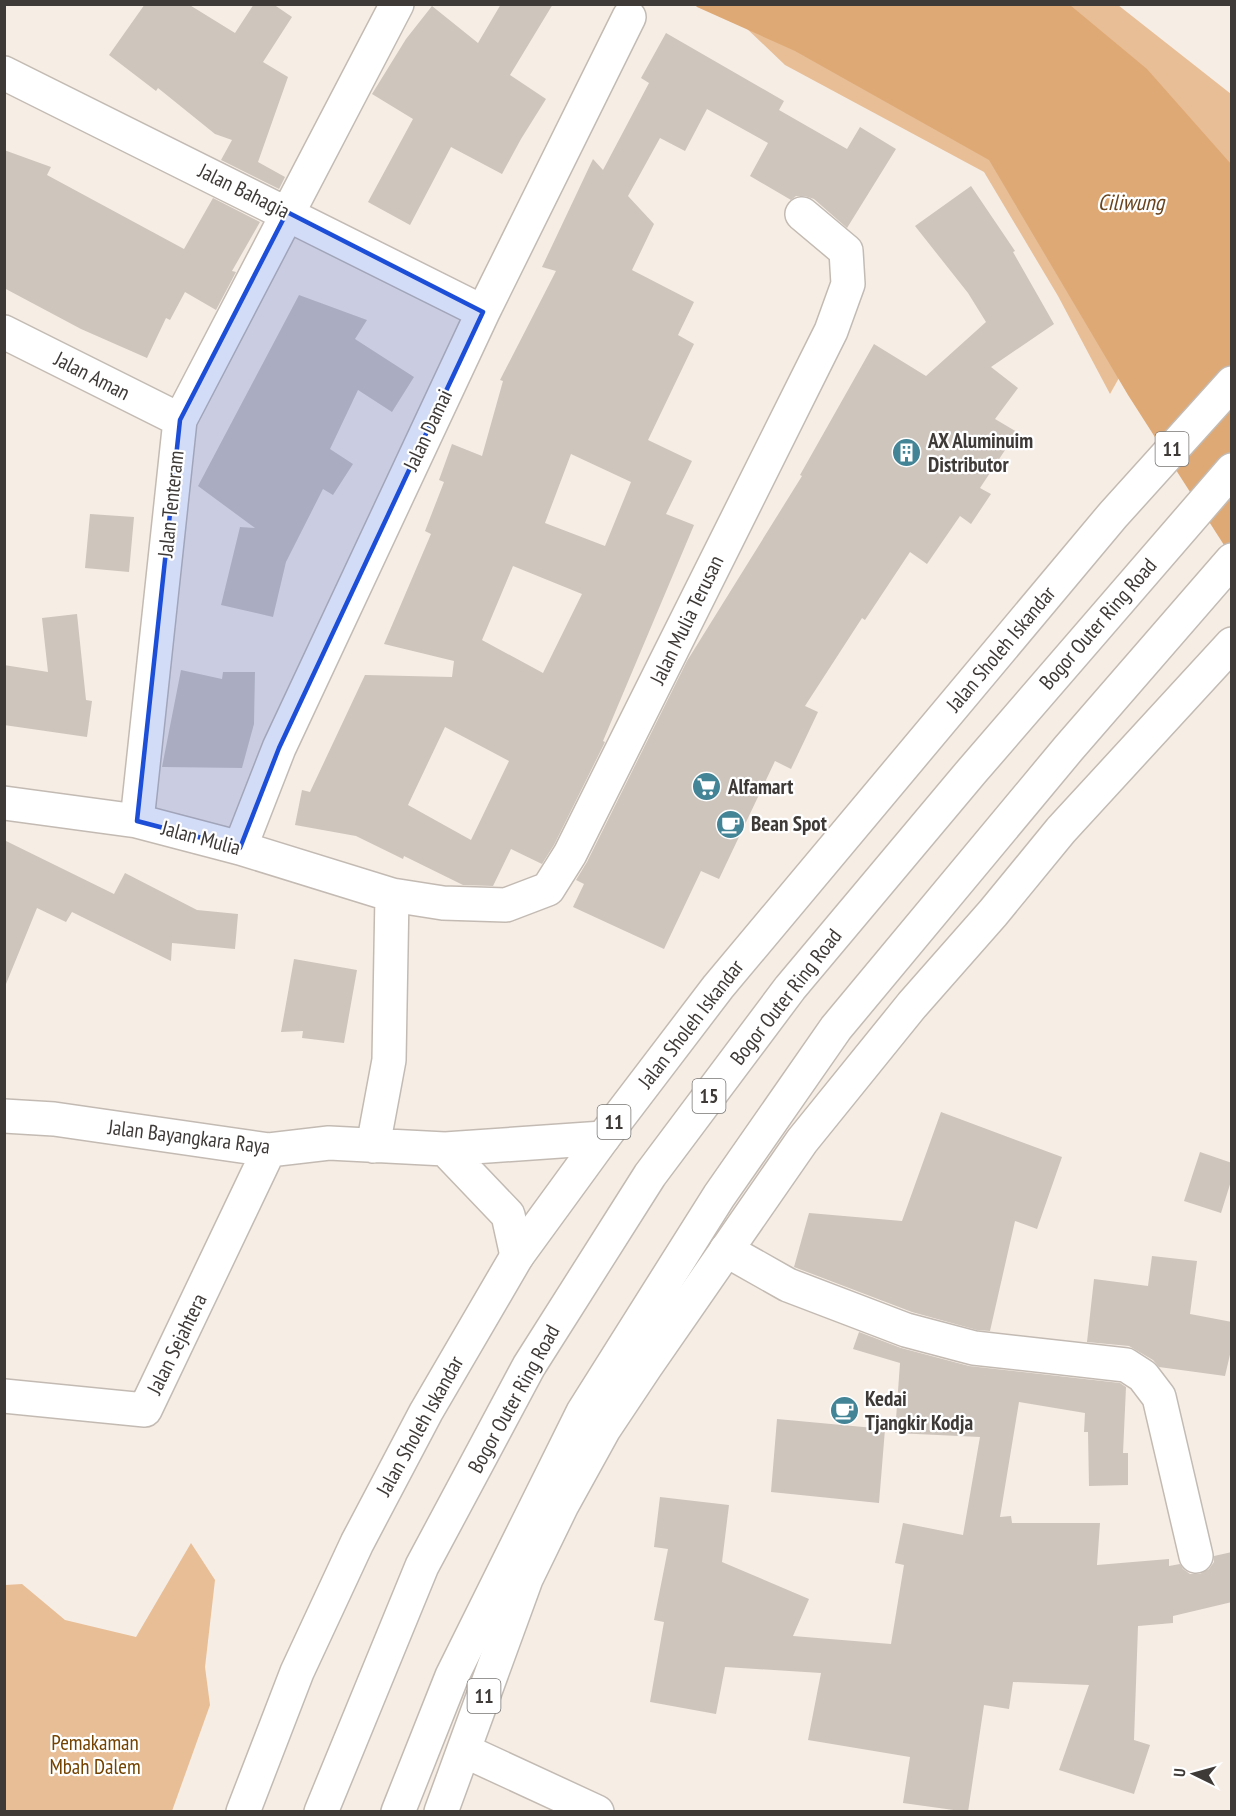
<svg xmlns="http://www.w3.org/2000/svg" width="1236" height="1816" font-family="'PT Sans Narrow',sans-serif">
<rect width="100%" height="100%" fill="#f6ede5"/>
<path fill="#e8be96" d="M722 5H1118L1231 94V178L1110 394 1058 296 984 172 785 65Z
M191 1543 215 1580 205 1667 210 1705 172 1811H5V1585L22 1584 65 1620 136 1637Z"/>
<path fill="#dea975" d="M695 5H1070L1147 69 1231 164V556L1128 395 989 160 795 51 697 7Z"/>
<path fill="#cec5bd" fill-rule="evenodd" d="M145 4H188L235 33 254 4H273L292 17 263 62 288 77 258 162 285 177 279 189 221 160 232 140 215 134 158 88 156 91 109 55Z
M501 4H553L510 75 546 99 521 139 502 174 451 147 410 225 368 202 413 119 372 94 406 39 432 6 478 43Z
M666 33 784 101 779 110 847 149 860 127 896 149 847 228 814 199 805 196H796L791 200 750 176 768 143 707 109 685 151 660 138 628 196 654 224 632 270 694 302 678 335 694 344 648 440 692 461 666 514 694 525 603 741 605 742 554 845 542 864 511 849 493 886 463 885 404 856 403 859 356 836 295 825 302 790 310 792 365 675 452 677 454 661 384 644 431 534 425 531 444 482 439 480 452 444 482 456 503 381 500 380 556 271 542 267 593 159 603 170 649 83 641 78ZM571 454 631 482 605 546 545 523ZM513 566 582 594 543 673 482 640ZM445 727 509 761 471 840 408 805Z
M4 150 51 167 47 175 184 249 213 198 260 222 232 271 236 272 216 310 185 292 170 320 166 318 147 358 81 329 4 288Z
M971 186 1015 251 1013 252 1054 324 991 367 1018 388 995 419 1017 432 980 488 991 494 971 524 960 516 927 564 910 552 865 620 862 618 805 706 818 712 791 769 775 761 719 879 701 871 664 949 573 907 584 884 576 880 587 862 687 661 802 476 800 475 874 344 926 376 986 322 968 293 915 226Z
M299 295 367 320 355 339 414 377 392 412 358 390 330 449 353 464 333 495 323 489 286 562 273 617 221 605 240 527 255 528 198 486Z
M90 514 134 517 129 572 85 568Z
M77 614 86 700 92 701 87 737 4 725V665L48 672 42 618Z
M181 670 222 679 223 672H255L254 724 242 768 162 767Z
M4 840 114 894 125 873 197 910 238 914 235 949 172 943 171 961 72 912 66 922 37 908 6 984H4Z
M294 959 357 970 344 1043 302 1038 303 1031 281 1032Z
M941 1112 1062 1157 1037 1229 1015 1221 990 1331 977 1330 912 1312 794 1267 809 1213 902 1221Z
M1200 1152 1232 1163V1178L1221 1213 1184 1201Z
M1152 1256 1197 1261 1190 1314 1232 1322V1346L1225 1376 1159 1367 1153 1360 1129 1346 1087 1342 1094 1279 1148 1286Z
M859 1332 901 1348 969 1366 1120 1383 1126 1387 1123 1453H1128V1485L1089 1486 1088 1432H1084L1085 1413 1019 1402 1000 1517 1011 1516 1012 1523H1100L1097 1565 1169 1559V1566L1180 1564 1183 1569 1190 1574H1200L1209 1569 1214 1562V1556L1232 1552V1602L1173 1616V1623L1138 1626 1134 1740 1150 1745 1134 1794 1059 1770 1089 1685 1013 1682 1009 1709 984 1705 968 1812 903 1803 910 1757 808 1740 821 1673 725 1667 716 1714 650 1702 664 1622 654 1620 668 1549 654 1547 660 1497 729 1505 722 1562 809 1599 793 1636 891 1644 904 1565 895 1563 903 1523 963 1535 980 1437 895 1433 900 1363 853 1349Z
M777 1419 885 1429 879 1503 771 1492Z"/>
<g fill="none" stroke-linecap="round" stroke-linejoin="round">
<defs>
<path id="minor" d="M4 73 483 312
M4 332 180 420
M4 803 137 821 240 848 392 895 443 903 506 905 548 889 570 854 831 331 848 284 846 251 802 214
M137 821 180 420 397 4
M240 848 279 748 483 312 629 17
M4 1116 54 1119 269 1150 329 1143 445 1149 603 1138
M373 1146 389 1060 392 895
M445 1149 508 1215 517 1256
M726 1250 788 1285 906 1330 974 1348 1126 1365 1143 1376 1159 1397 1196 1556
M4 1396 145 1410 269 1150
M465 1751 597 1812"/>
<path id="trunk" d="M243 1812 297 1672 357 1543 426 1412 517 1256 603 1138 718 987 1113 515 1232 383
M441 1812 526 1579 562 1505 604 1429 646 1366 802 1141 912 1005 993 913 1061 830 1232 644"/>
<path id="motorway" d="M321 1812 422 1566 529 1366 650 1175 790 988 972 771 1232 470
M398 1812 452 1676 583 1412 719 1196 836 1028 1068 749 1232 560"/>
</defs>
<use href="#minor" stroke="#c3bbb3" stroke-width="36"/>
<use href="#trunk" stroke="#c3bbb3" stroke-width="36"/>
<use href="#motorway" stroke="#c3bbb3" stroke-width="36"/>
<use href="#minor" stroke="#fff" stroke-width="33"/>
<use href="#trunk" stroke="#fff" stroke-width="33"/>
<use href="#motorway" stroke="#fff" stroke-width="33"/>
</g>
<path fill="#1d4ed8" fill-opacity="0.2" stroke="#1d4ed8" stroke-width="4.5" stroke-linejoin="round" d="M287 212 483 312 279 748 240 848 137 821 180 420Z"/>
<defs>
<symbol id="building-disc" viewBox="-11 -11 22 22"><circle r="9.5" fill="#438496" stroke="#fff"/><path d="M-4-6H4V6H1V3H-1V6H-4ZM-2.5-4.3h1.7v1.8h-1.7ZM.8-4.3h1.7v1.8H.8ZM-2.5-1h1.7V.8h-1.7ZM.8-1h1.7V.8H.8Z" fill="#fff"/></symbol>
<symbol id="supermarket-disc" viewBox="-11 -11 22 22"><circle r="9.5" fill="#438496" stroke="#fff"/><path d="M-6-5.5h2.5l.6 2H6L4.5 2H-2.5L-4.4-4H-6ZM-1.5 3.2a1.3 1.3 0 1 0 .1 0ZM3 3.2a1.3 1.3 0 1 0 .1 0Z" fill="#fff"/></symbol>
<symbol id="cafe-disc" viewBox="-11 -11 22 22"><circle r="9.5" fill="#438496" stroke="#fff"/><path d="M-5.5-4.5H6V0H3Q3 3.5 0 3.5H-2.5Q-5.5 3.5-5.5 0ZM3-3.2v2h1.7v-2ZM-6 4.5H4V6H-6Z" fill="#fff"/></symbol>
</defs>
<g fill-rule="evenodd">
<use href="#building-disc" x="890" y="436" width="33" height="33"/>
<use href="#supermarket-disc" x="690" y="770" width="33" height="33"/>
<use href="#cafe-disc" x="714" y="808" width="33" height="33"/>
<use href="#cafe-disc" x="828" y="1394" width="33" height="33"/>
</g>
<g text-anchor="middle" stroke-width="4.5" stroke-linejoin="round" paint-order="stroke">
<g fill="#fff" stroke="#787573" stroke-width="1.5">
<rect x="1155.5" y="432" width="33" height="34" rx="4.5"/>
<rect x="692.5" y="1079" width="33" height="34" rx="4.5"/>
<rect x="597.5" y="1105" width="33" height="34" rx="4.5"/>
<rect x="467.5" y="1679" width="33" height="34" rx="4.5"/>
</g>
<g font-size="20" font-weight="bold" fill="#3e3a37">
<text x="1172" y="456">11</text>
<text x="709" y="1103">15</text>
<text x="614" y="1129">11</text>
<text x="484" y="1703">11</text>
</g>
<g font-size="21" fill="#3e3a37" stroke="#fff">
<text transform="translate(244 191) rotate(26)" y="7">Jalan Bahagia</text>
<text transform="translate(92 376) rotate(27)" y="7">Jalan Aman</text>
<text transform="translate(428 430) rotate(-65)" y="7">Jalan Damai</text>
<text transform="translate(171 504) rotate(-84)" y="7">Jalan Tenteram</text>
<text transform="translate(687 620) rotate(-64)" y="7">Jalan Mulia Terusan</text>
<text transform="translate(1098 624) rotate(-49)" y="7">Bogor Outer Ring Road</text>
<text transform="translate(1001 649) rotate(-50)" y="7">Jalan Sholeh Iskandar</text>
<text transform="translate(201 838) rotate(15)" y="7">Jalan Mulia</text>
<text transform="translate(786 997) rotate(-52)" y="7">Bogor Outer Ring Road</text>
<text transform="translate(691 1024) rotate(-52)" y="7">Jalan Sholeh Iskandar</text>
<text transform="translate(189 1137) rotate(7)" y="7">Jalan Bayangkara Raya</text>
<text transform="translate(177 1344) rotate(-64)" y="7">Jalan Sejahtera</text>
<text transform="translate(514 1399) rotate(-61)" y="7">Bogor Outer Ring Road</text>
<text transform="translate(420 1426) rotate(-61)" y="7">Jalan Sholeh Iskandar</text>
</g>
<g font-size="21" font-weight="bold" fill="#3e3a37" stroke="#fff" text-anchor="start">
<text x="928" y="448">AX Aluminuim<tspan x="928" dy="24">Distributor</tspan></text>
<text x="728" y="794">Alfamart</text>
<text x="751" y="831">Bean Spot</text>
<text x="865" y="1406">Kedai<tspan x="865" dy="24">Tjangkir Kodja</tspan></text>
</g>
<g font-size="21" fill="#744300" stroke="#fff">
<text x="95" y="1750">Pemakaman<tspan x="95" dy="24">Mbah Dalem</tspan></text>
</g>
<g font-size="22" font-style="italic" fill="#69441d" stroke="#fff">
<text x="1131" y="210">Ciliwung</text>
</g>
</g>
<rect width="1236" height="1816" fill="none" stroke="#3e3a37" stroke-width="12"/>
<g transform="translate(1194 1774) rotate(275)" stroke="#ffffff" stroke-width="4.5" paint-order="stroke">
<path d="M0-4.5L10 22L0 15L-10 22Z" fill="#3e3a37"/>
<text y="-9" font-size="16" font-weight="bold" text-anchor="middle" fill="#3e3a37">U</text>
</g>
</svg>
